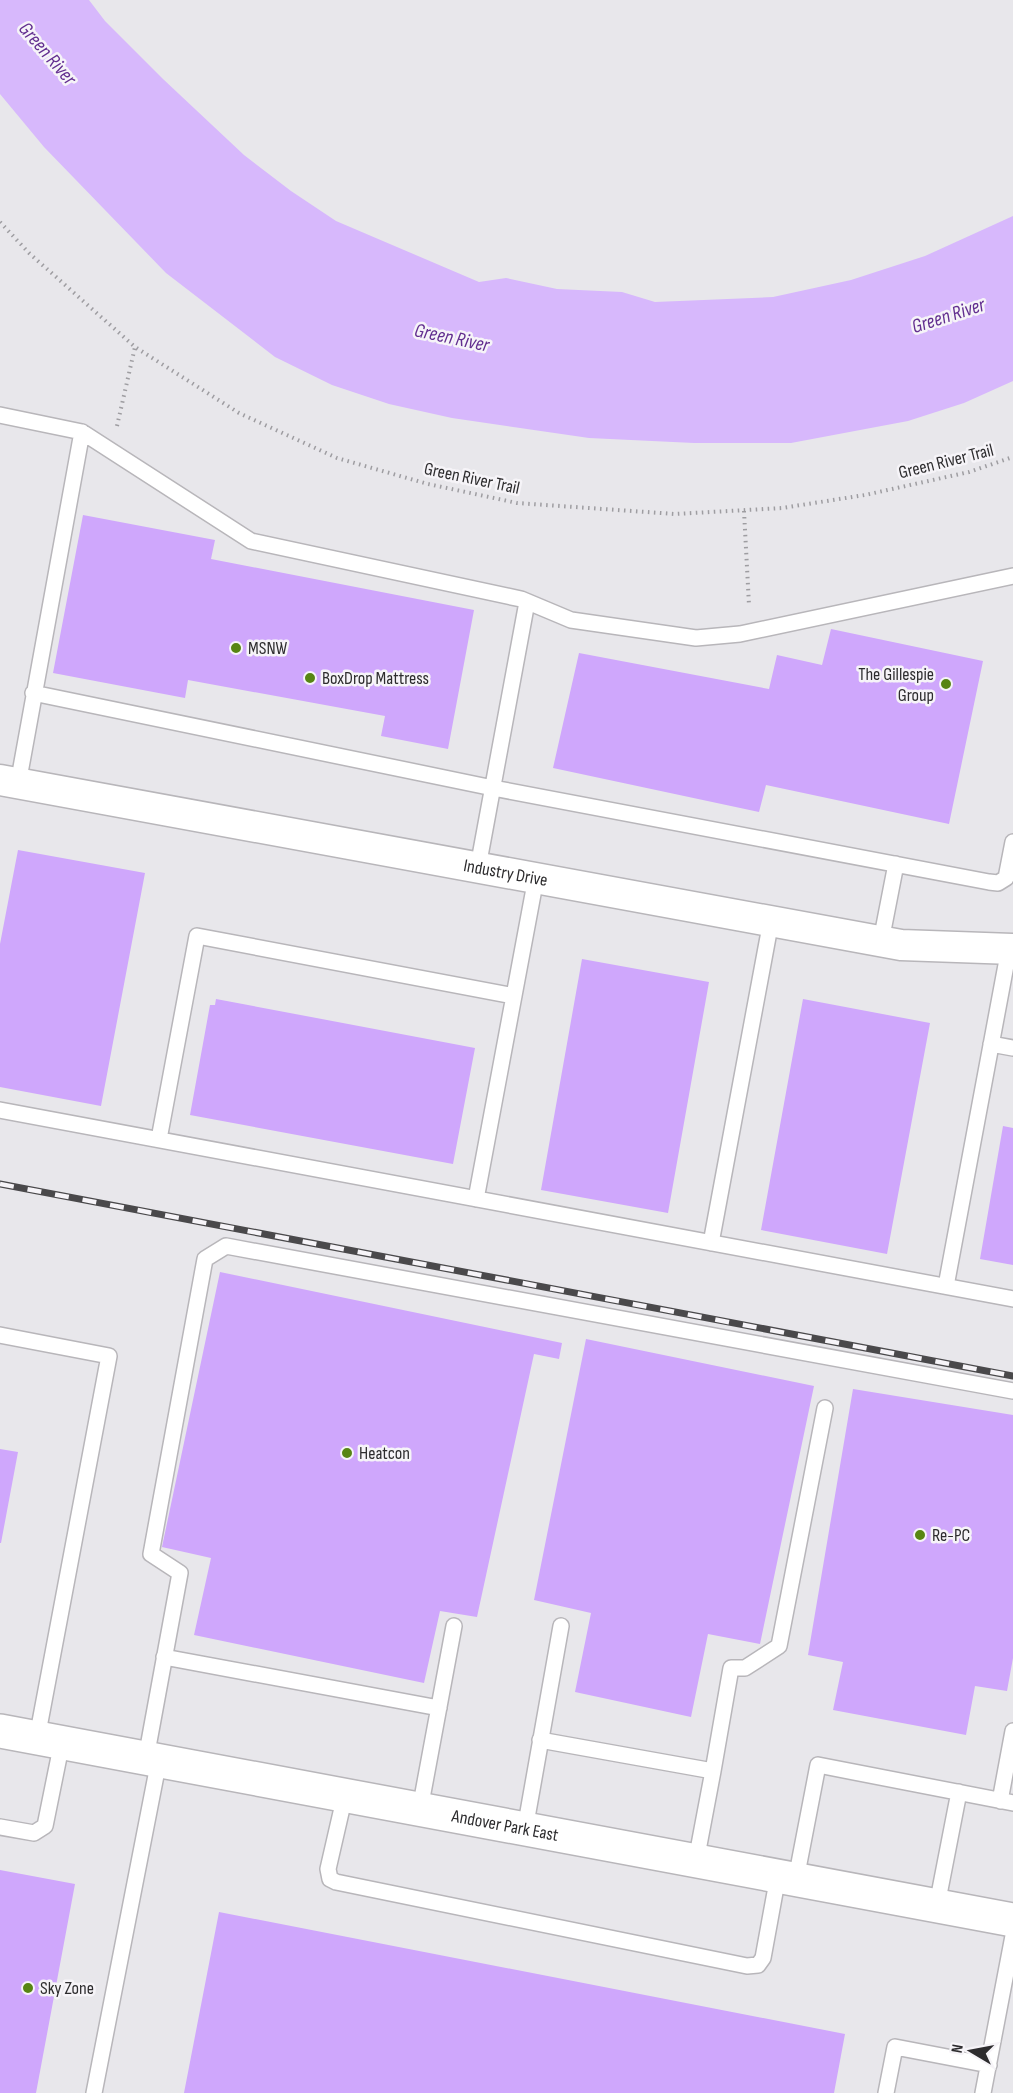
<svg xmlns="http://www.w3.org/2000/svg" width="1013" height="2093" font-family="'Sofia Sans Condensed',sans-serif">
<rect width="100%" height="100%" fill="#e8e7eb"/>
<path fill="#d7b8fc" d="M0 0H89L105 21 163 79 244 155 291 191 336 221 479 282 506 278 557 289 622 292 655 302 773 297 851 280 925 256 1013 216V381L964 403 908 421 791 443H694L589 438 452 418 389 404 332 385 275 357 166 273 44 147 0 94Z"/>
<path fill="#cfa7fc" d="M83 515 215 540 211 559 474 610 448 749 381 736 385 716 188 680 185 698 53 673Z
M831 629 983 661 949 824 766 785 759 812 553 768 579 653 769 689 777 655 822 665Z
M18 850 145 873 101 1106 0 1087V944Z
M582 959 709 982 668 1213 541 1190Z
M216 999 475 1048 453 1164 190 1115 210 1005H215Z
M803 999 930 1023 887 1254 761 1230Z
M1003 1126 1013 1128V1265L980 1259Z
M220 1272 562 1343 559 1359 534 1354 477 1617 440 1611 424 1683 194 1635 211 1558 162 1547Z
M586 1339 814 1386 760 1644 708 1634 691 1717 575 1692 591 1613 534 1600Z
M853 1389 1013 1415V1658L1007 1691 975 1686 966 1735 833 1710 843 1662 808 1655Z
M0 1449 18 1452 1 1543H0Z
M0 1870 75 1884 36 2093H0Z
M219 1912 845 2034 834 2093H184Z"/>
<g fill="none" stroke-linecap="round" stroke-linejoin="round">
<defs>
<path id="service" d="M0 415 82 432 251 541 521 599 571 620 696 638 740 634 1013 576
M33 693 493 788 989 882 998 883 1006 878 1013 842
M18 784 82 432
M478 867 527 602
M881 941 896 864
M991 1044 1013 1048
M0 1110 1013 1299
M159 1139 197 936 514 996
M476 1199 536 878
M711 1243 771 921
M946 1286 1009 949
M0 1335 109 1356 37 1738
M164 1657 439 1708
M540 1740 713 1771 696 1861
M146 1758 180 1573 151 1554 205 1259 226 1246 1013 1391
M713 1771 731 1668H745L779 1646 825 1408
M345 1795 328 1869 330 1879 336 1882 747 1966 758 1965 763 1958 778 1876
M1000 1801 1013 1731
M420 1809 454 1626
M0 1827 34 1833 45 1826 62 1742
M525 1829 561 1626
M796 1879 818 1765 1013 1803
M937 1905 959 1792
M94 2093 159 1760
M886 2093 895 2047 989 2065
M983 2093 1013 1936"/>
<g id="minor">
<path id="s1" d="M0 780 901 945 1013 949"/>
</g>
<g id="tertiary">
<path id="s2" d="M0 1731 1013 1920"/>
</g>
</defs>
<use href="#service" stroke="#b8b6ba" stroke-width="18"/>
<use href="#minor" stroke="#b8b6ba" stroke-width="33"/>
<use href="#tertiary" stroke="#b8b6ba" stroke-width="36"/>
<path stroke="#9e9da1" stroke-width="4" stroke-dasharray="1.5 4.5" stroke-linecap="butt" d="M0 222 29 253 135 347 239 413 337 458 428 484 517 503 675 514 782 508 865 495 969 472 1013 457
M117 426 135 347
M744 511 749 605"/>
<use href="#service" stroke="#fff" stroke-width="15"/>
<use href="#minor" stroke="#fff" stroke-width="30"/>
<use href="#tertiary" stroke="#fff" stroke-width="33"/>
<defs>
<path id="rail" d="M0 1184 1013 1376"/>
</defs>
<use href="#rail" stroke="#4a494b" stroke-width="7"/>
<use href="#rail" stroke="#f6f4f8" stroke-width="4.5" stroke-dasharray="14" stroke-linecap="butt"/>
</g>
<g fill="#578513" stroke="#f6f4f8" stroke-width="2">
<circle cx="236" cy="648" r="6"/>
<circle cx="310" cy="678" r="6"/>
<circle cx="946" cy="684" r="6"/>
<circle cx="347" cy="1453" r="6"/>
<circle cx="920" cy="1535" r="6"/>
<circle cx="28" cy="1988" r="6"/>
</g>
<g text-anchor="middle" stroke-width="5" stroke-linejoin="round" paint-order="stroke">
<g font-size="18" fill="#2d2c2e" stroke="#f6f4f8">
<text transform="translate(946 461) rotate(-14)" y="6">Green River Trail</text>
<text transform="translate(472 478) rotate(12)" y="6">Green River Trail</text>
<text dy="6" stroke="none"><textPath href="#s1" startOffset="514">Industry Drive</textPath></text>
<text dy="6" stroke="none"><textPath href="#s2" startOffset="514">Andover Park East</textPath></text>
</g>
<g font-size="18" fill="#2d2c2e" stroke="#f6f4f8" text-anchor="start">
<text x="248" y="654">MSNW</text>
<text x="934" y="680" text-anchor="end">The Gillespie<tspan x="934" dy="21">Group</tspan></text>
<text x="322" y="684">BoxDrop Mattress</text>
<text x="359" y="1459">Heatcon</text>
<text x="932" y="1541">Re-PC</text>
<text x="40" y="1994">Sky Zone</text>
</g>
<g font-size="20" font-style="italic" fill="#622e8f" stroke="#f6f4f8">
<text transform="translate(48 53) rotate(49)" y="7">Green River</text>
<text transform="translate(948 315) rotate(-18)" y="7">Green River</text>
<text transform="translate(452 337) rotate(12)" y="7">Green River</text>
</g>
</g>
<g transform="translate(971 2051) rotate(280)" stroke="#f6f4f8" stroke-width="4.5" paint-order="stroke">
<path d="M0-4.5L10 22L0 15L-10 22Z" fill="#2d2c2e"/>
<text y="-9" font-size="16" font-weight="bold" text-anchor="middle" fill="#2d2c2e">N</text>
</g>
</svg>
